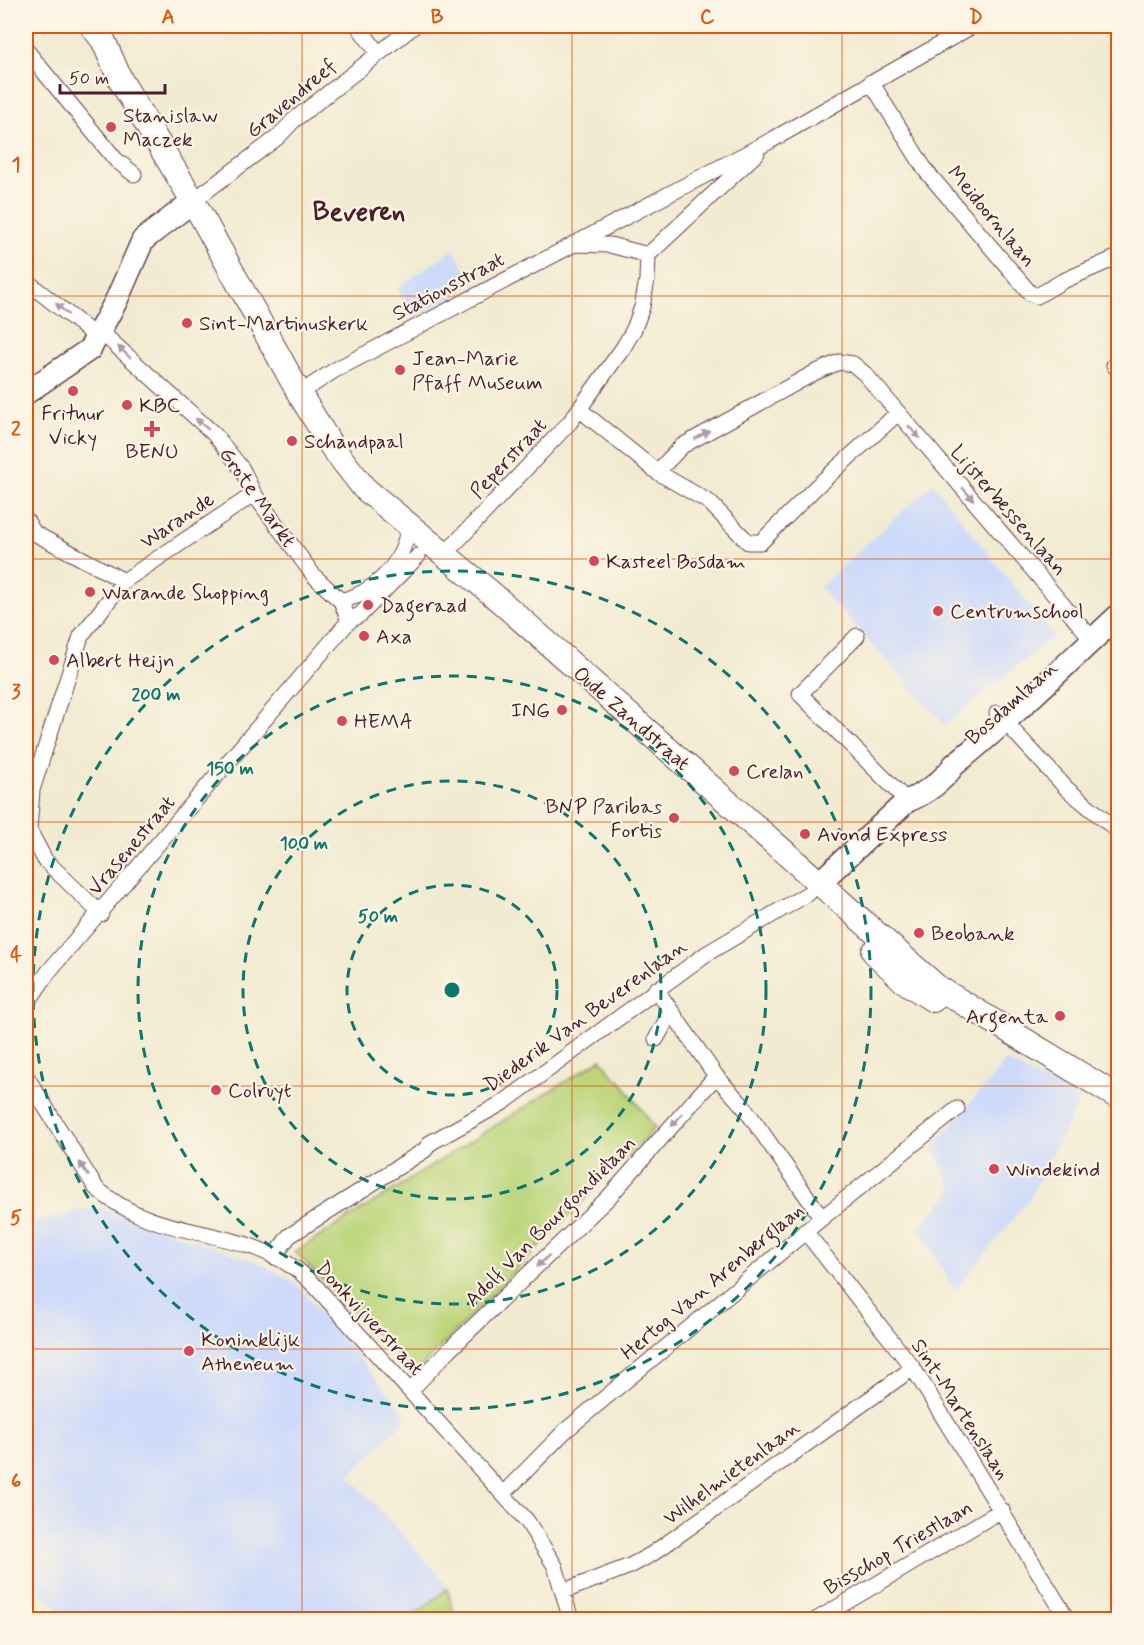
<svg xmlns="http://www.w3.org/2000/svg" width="1144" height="1645" font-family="Mynerve,sans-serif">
<rect width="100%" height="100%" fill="#fcf5e5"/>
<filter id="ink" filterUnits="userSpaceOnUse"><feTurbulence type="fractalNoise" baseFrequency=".0167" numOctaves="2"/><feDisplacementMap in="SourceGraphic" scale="12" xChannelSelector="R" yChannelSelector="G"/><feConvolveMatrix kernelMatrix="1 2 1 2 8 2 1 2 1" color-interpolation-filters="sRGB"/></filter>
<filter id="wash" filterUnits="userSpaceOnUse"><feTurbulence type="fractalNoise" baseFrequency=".008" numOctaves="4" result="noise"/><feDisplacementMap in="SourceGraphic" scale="24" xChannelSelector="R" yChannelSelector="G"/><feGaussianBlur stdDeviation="1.35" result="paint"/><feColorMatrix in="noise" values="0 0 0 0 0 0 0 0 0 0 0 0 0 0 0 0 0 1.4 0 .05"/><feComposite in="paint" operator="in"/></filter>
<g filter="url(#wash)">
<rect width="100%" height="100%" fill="#f2ebd2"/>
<path fill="#cedafa" d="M454 249 468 276 449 285 455 295 414 318 397 288Z
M933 484 1054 636 945 725 819 587Z
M1006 1061 1080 1099 1031 1196 955 1292 919 1228 953 1190 933 1147Z
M96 1207 260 1263 298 1285 408 1417 349 1476 441 1577 447 1589 410 1619 70 1620 26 1580V1224Z"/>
<path fill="#bcd57a" stroke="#837a52" stroke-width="1.5" d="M601 1059 617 1080 619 1079 655 1128 415 1373 295 1252Z
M447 1589 456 1619H410Z"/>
</g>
<g filter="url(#ink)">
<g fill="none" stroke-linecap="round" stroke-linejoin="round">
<defs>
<path id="street" d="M358 26 378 53
M26 50 116 160 134 174
M871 82 926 171 1030 293 1037 296 1063 281 1118 257
M193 201 278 137 294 120 414 26
M573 244 610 245 648 255 757 153
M26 281 98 338
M101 332 214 434 242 469 254 494 314 576 341 601 349 621
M1114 365 1118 370
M312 385 335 370 770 141 972 26
M579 409 657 472 709 502 748 542H761L817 486 897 414
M657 472 682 446 814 373 839 362 853 364 865 374 1087 633
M26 520 34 533 124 581
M445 554 570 422 623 348 634 329 642 307 647 280 648 255
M341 601C371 593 399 569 406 538
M857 636 800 694 907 801
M997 713 1067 789 1118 831
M101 914 45 860 29 830 32 790 81 636 124 581 254 494
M656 989 716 1076 744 1107 822 1218
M26 1005 49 971 349 621 361 614 418 556
M656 1039 671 1012
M26 1076 96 1188C156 1241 232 1225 293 1267 302 1272 309 1281 317 1288L527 1521 555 1566 571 1620
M805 1231 913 1368 1068 1620
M274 1257 289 1236 425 1150 430 1143 504 1102 706 954 809 893
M410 1391 449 1350 608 1198 716 1076
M503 1494 565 1431 822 1218 957 1109
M564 1591 630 1566 652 1554 913 1368
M816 1620 1002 1510"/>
<path id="secondary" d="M26 393 90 349 116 301 143 240 193 201
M819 883 907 801C925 794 943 781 954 765 1012 718 1063 667 1118 616"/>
<path id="primary" d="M92 26 103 40 121 81 193 201 299 393 332 447 364 488 491 593 937 987 1118 1097
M874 952 904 981 933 1000"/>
</defs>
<use href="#street" stroke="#633e44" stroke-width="17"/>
<use href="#secondary" stroke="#633e44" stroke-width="25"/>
<use href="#primary" stroke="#633e44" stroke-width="26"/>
<use href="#street" stroke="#fff" stroke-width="15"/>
<use href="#secondary" stroke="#fff" stroke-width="22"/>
<use href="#primary" stroke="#fff" stroke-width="24"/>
</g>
<defs><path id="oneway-solid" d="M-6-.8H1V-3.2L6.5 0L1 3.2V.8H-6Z" transform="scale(1.5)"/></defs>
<g fill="#ae9aa0">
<use href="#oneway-solid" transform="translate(62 309) rotate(-138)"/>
<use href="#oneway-solid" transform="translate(124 352) rotate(-137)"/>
<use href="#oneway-solid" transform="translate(202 424) rotate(-139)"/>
<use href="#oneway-solid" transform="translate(914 432) rotate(48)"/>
<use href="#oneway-solid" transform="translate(702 435) rotate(-29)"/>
<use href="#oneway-solid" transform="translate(968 494) rotate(49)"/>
<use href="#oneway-solid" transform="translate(677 1120) rotate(131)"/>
<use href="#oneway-solid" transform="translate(84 1169) rotate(-124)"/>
<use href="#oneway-solid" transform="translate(543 1261) rotate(136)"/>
</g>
</g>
<path fill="none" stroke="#e0560e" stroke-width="1.5" stroke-opacity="0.55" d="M302 26V1620M572 26V1620M842 26V1620M26 296H1118M26 559H1118M26 822H1118M26 1086H1118M26 1349H1118"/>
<g fill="none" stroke="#0f766e" stroke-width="3" stroke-dasharray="10 8">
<circle cx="452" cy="990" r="105"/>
<circle cx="452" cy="990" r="209"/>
<circle cx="452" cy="990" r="314"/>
<circle cx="452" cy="990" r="419"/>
</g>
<g fill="#d1495b" stroke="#fcf5e5" stroke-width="2">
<circle cx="111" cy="127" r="6"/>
<circle cx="187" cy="323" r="6"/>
<circle cx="400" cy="370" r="6"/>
<circle cx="73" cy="391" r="6"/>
<circle cx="127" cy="405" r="6"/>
<path d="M149 420h6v6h6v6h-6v6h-6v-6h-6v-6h6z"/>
<circle cx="292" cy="441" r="6"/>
<circle cx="594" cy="561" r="6"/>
<circle cx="90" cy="592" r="6"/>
<circle cx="368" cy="605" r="6"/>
<circle cx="938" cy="611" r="6"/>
<circle cx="364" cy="636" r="6"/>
<circle cx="54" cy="660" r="6"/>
<circle cx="562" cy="710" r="6"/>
<circle cx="342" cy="721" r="6"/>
<circle cx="734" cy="771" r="6"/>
<circle cx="674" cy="818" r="6"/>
<circle cx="805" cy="834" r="6"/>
<circle cx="919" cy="933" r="6"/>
<circle cx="1060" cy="1016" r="6"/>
<circle cx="216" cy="1090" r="6"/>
<circle cx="994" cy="1169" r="6"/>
<circle cx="189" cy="1351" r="6"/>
</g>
<g text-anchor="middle" stroke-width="4.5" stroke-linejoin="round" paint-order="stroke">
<g font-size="21" fill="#4a1f2b" stroke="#fcf5e5">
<text transform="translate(291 98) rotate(-40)" y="7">Gravendreef</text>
<text transform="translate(992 216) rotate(50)" y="7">Meidoornlaan</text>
<text transform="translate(448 286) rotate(-28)" y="7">Stationsstraat</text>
<text transform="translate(508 458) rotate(-47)" y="7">Peperstraat</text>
<text transform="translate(258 497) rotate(55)" y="7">Grote Markt</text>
<text transform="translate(1009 510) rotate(49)" y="7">Lijsterbessenlaan</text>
<text transform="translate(177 520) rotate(-34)" y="7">Warande</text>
<text transform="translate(1011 702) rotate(-42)" y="7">Bosdamlaan</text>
<text transform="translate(632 718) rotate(41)" y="7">Oude Zandstraat</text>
<text transform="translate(131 845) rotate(-50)" y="7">Vrasenestraat</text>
<text transform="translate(585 1015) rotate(-36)" y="7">Diederik Van Beverenlaan</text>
<text transform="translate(550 1221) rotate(-45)" y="7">Adolf Van Bourgondiëlaan</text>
<text transform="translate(712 1281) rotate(-40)" y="7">Hertog Van Arenberglaan</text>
<text transform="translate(370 1318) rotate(47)" y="7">Donkvijverstraat</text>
<text transform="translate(961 1409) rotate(57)" y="7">Sint-Martenslaan</text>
<text transform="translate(731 1472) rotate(-36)" y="7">Wilhelmietenlaan</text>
<text transform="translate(898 1547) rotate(-30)" y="7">Bisschop Triestlaan</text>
</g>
<g font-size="21" fill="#4a1f2b" stroke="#fcf5e5" text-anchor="start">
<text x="123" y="122">Stanislaw<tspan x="123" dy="24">Maczek</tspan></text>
<text x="199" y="330">Sint-Martinuskerk</text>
<text x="412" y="365">Jean-Marie<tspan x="412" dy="24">Pfaff Museum</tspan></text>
<text x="139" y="412">KBC</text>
<text x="73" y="420" text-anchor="middle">Frituur<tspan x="73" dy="24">Vicky</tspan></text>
<text x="304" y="448">Schandpaal</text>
<text x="152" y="458" text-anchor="middle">BENU</text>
<text x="606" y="568">Kasteel Bosdam</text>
<text x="102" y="599">Warande Shopping</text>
<text x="380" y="612">Dageraad</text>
<text x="950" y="618">Centrumschool</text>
<text x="376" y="643">Axa</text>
<text x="66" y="667">Albert Heijn</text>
<text x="550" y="717" text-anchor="end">ING</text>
<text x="354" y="728">HEMA</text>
<text x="746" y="778">Crelan</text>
<text x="662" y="813" text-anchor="end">BNP Paribas<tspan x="662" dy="24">Fortis</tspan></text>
<text x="817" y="841">Avond Express</text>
<text x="931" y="940">Beobank</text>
<text x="1048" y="1023" text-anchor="end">Argenta</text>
<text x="228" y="1097">Colruyt</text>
<text x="1006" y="1176">Windekind</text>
<text x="201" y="1346">Koninklijk<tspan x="201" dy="24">Atheneum</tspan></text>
</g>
<g font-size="27" font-weight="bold" fill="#4a1f2b" stroke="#fcf5e5">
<text x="359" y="220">Beveren</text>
</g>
</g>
<circle cx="452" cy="990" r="9" fill="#0f766e" stroke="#fcf5e5" stroke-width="3"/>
<g font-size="18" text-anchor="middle" font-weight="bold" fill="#0f766e" stroke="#fcf5e5" stroke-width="4.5" stroke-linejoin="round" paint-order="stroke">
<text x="156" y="700">200 m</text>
<text x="230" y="774">150 m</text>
<text x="304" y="849">100 m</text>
<text x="378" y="922">50 m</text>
</g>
<rect width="1144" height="1645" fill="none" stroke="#fcf5e5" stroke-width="66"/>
<path d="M60 84v9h105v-9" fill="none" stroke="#4a1f2b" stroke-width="3"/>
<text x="69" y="84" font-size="18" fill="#4a1f2b" stroke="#fcf5e5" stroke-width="4.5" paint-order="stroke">50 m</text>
<rect x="33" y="33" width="1078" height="1579" fill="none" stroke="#e0560e" stroke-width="2"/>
<g font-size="20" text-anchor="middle" font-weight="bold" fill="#e0560e">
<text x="168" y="23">A</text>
<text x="437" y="23">B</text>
<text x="707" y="23">C</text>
<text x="976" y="23">D</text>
<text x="16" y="171">1</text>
<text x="16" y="435">2</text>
<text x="16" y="698">3</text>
<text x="16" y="961">4</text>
<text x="16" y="1224">5</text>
<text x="16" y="1487">6</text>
</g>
</svg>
